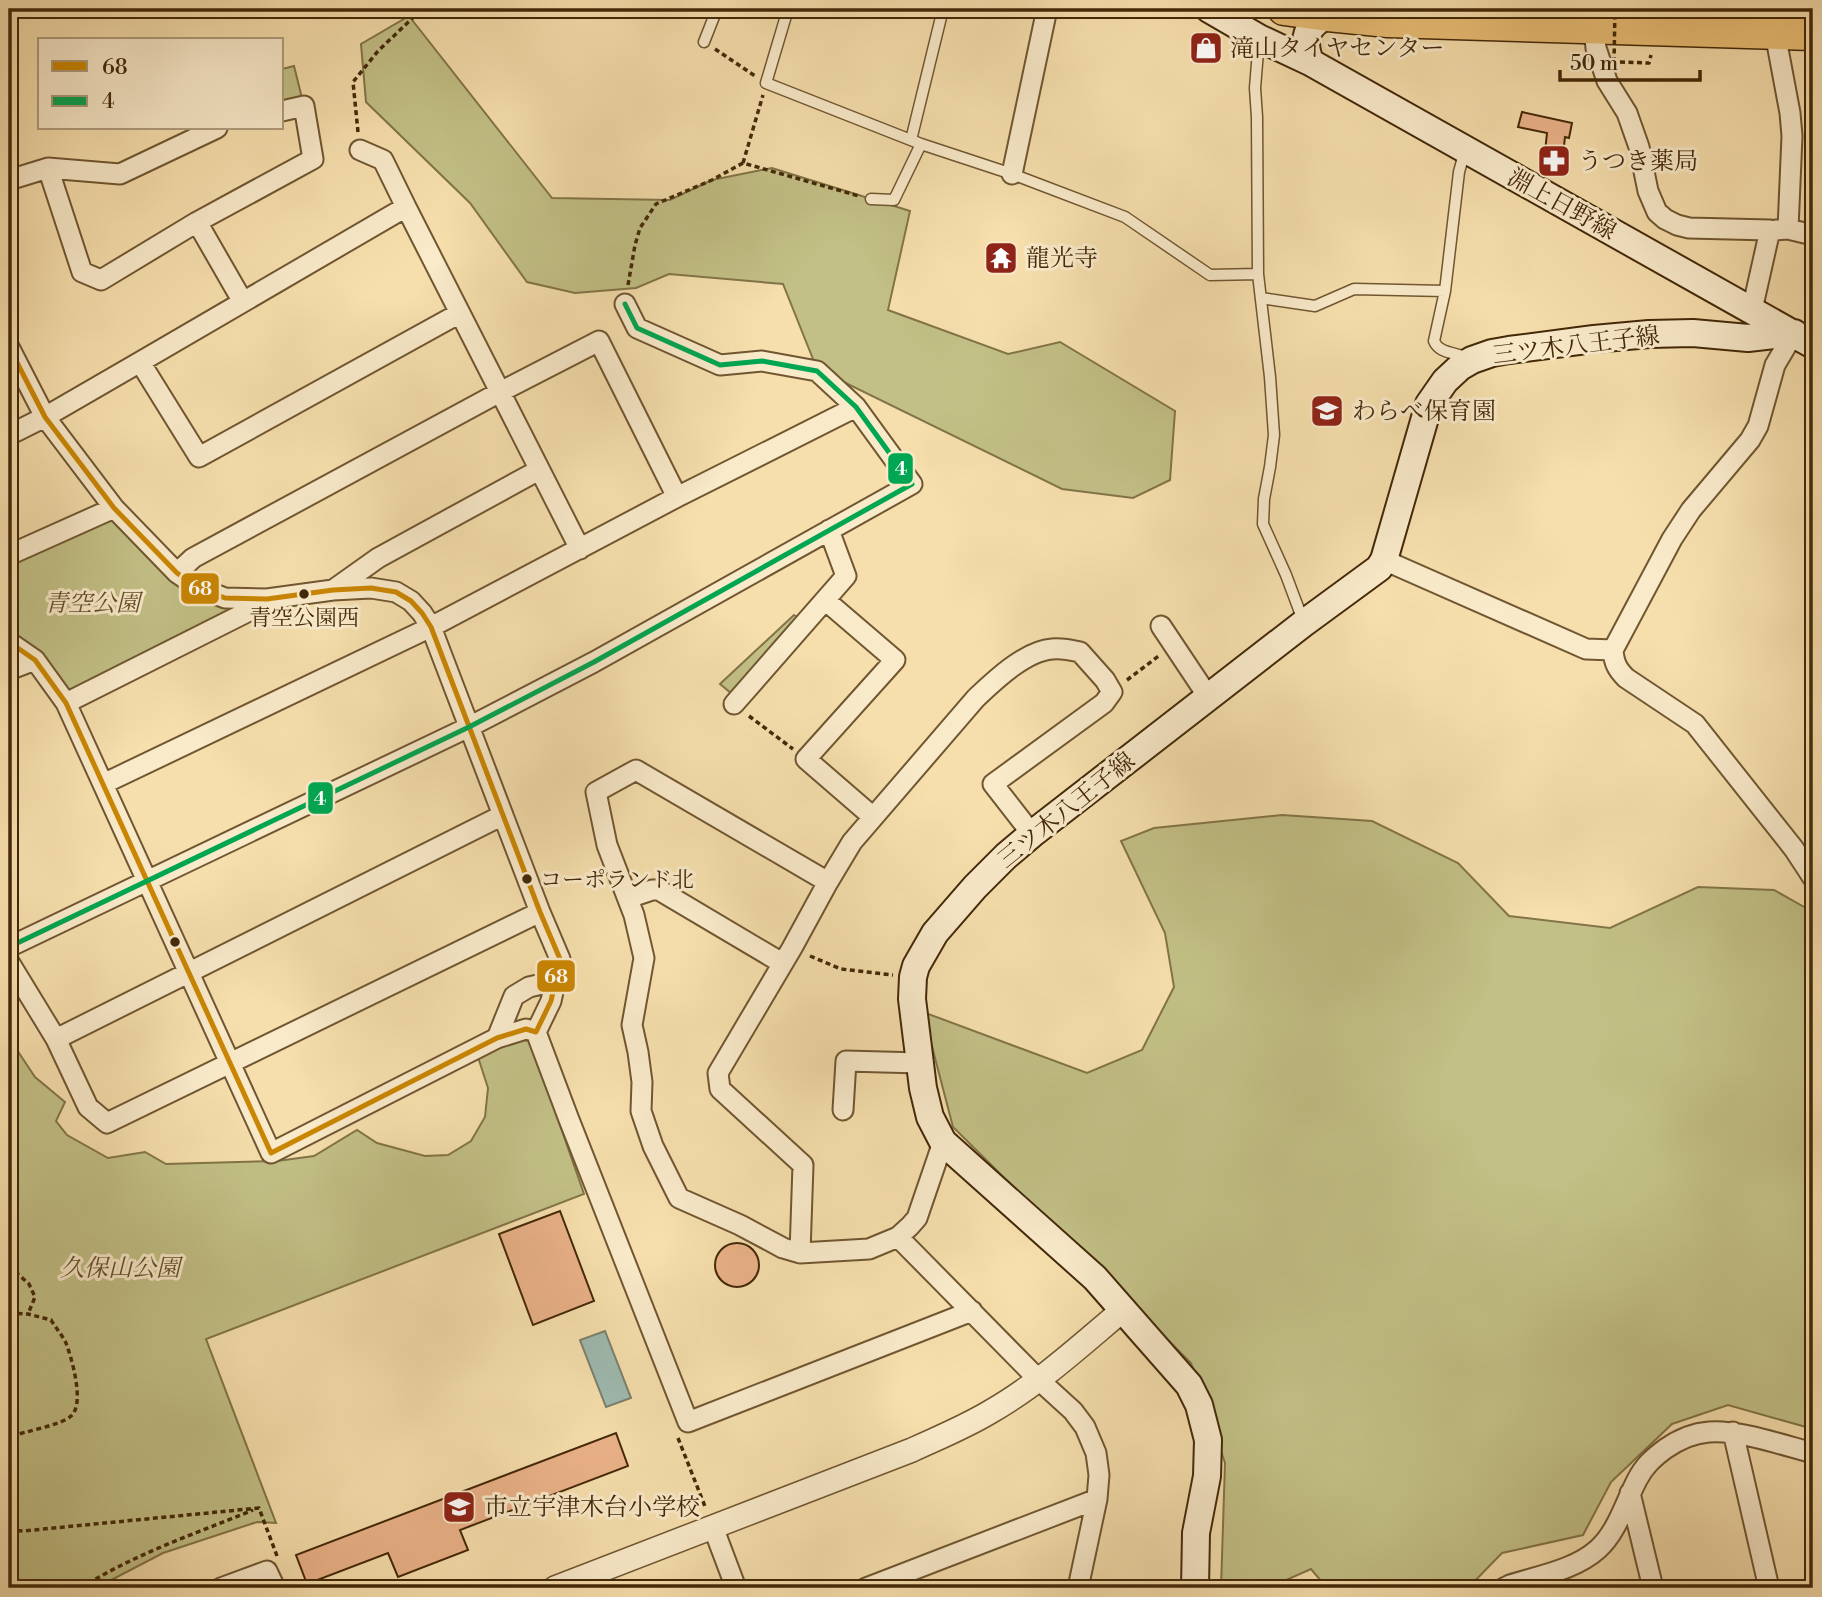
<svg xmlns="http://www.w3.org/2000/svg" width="1822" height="1597" font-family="'Libre Bodoni','Noto Serif JP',serif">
<rect width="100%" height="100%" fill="#f6dfad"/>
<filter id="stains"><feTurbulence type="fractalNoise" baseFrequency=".00286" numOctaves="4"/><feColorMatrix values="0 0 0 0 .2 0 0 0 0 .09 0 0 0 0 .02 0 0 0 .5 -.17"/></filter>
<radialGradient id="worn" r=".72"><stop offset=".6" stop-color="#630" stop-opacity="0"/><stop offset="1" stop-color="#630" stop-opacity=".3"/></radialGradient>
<path fill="#c2c086" stroke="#827447" stroke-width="2" d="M409 16 552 198 670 200 712 180 772 168 910 211 888 310 1008 354 1060 342 1175 411 1170 480 1133 498 1062 489 817 369 783 284 669 274 636 288 575 293 527 282 470 203 366 102 361 44Z
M294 66 304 106 282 111V69Z
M114 508 199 588 267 599 66 703 9 642V555Z
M794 615 806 622 738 699 720 684Z
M1282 815 1372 821 1458 863 1509 916 1610 928 1698 887 1774 890 1813 912V1429L1728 1405 1672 1424 1611 1482 1583 1535 1502 1553 1468 1588H1327L1311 1569 1268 1588H1221L1225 1463 1191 1363 953 1127 923 1012 1087 1073 1142 1050 1174 987 1165 933 1121 841 1154 828Z
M9 1038 35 1077 65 1102 56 1121 67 1135 108 1158 145 1152 166 1164 277 1161 314 1156 357 1130 377 1143 425 1156 448 1155 471 1141 485 1117 488 1088 477 1054 524 1038 531 1042 584 1194 206 1339 276 1523 257 1522 163 1553 96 1588H9Z"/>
<path fill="#9ebbb1" stroke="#7a806d" stroke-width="2" d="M605 1331 631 1398 606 1407 580 1340Z"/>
<path fill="#ebb289" stroke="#432808" stroke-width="2" d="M1522 112 1572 123 1569 138 1565 137 1561 172 1543 170 1547 133 1518 127Z
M560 1211 594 1301 533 1325 499 1234Z
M715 1265a22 22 0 1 1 44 0a22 22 0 1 1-44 0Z
M616 1433 628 1466 460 1530 468 1550 398 1577 388 1553 307 1584 296 1555Z"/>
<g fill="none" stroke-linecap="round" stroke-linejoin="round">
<defs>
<path id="service" d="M788 9 766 83 921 144
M1259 39 1255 88 1257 117 1258 274 1270 377 1274 435 1270 467 1264 499 1263 524 1286 575 1304 623
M704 42 717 9
M911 140 943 9
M1465 150 1459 172 1445 291 1434 341C1439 354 1456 352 1467 358
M871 199 894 200 921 144 1012 174 1125 217 1210 275 1258 274
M1261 298 1315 306 1354 289 1445 291"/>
<path id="minor" d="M1594 28 1596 48 1607 81 1627 113 1639 147 1648 191 1657 212 1665 219 1677 225 1689 228 1770 230 1752 310
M1775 33 1790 113 1792 136 1788 229
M360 150 383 160 406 207
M48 168 82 272 101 280 197 222 313 159 304 106 282 111
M1012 174 1047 9
M9 180 48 168 120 174 217 128
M197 222 243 302
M1776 230 1788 229 1813 235
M9 347 45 417 114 508 177 573 199 588 225 598 267 599 333 590 371 588 396 592 411 601 422 613 431 627 540 912 560 959 551 1001 536 1032 526 1029 497 1038 271 1153 66 703 35 660 9 642
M140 362 199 457 460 313
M9 435 45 417 140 362 406 207 580 549
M9 555 114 508
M1384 560 1586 649 1613 650 1672 539 1691 510 1750 440 1758 426 1775 365 1794 333
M177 573 193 558 500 392 599 341 677 497 856 407
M333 590 378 558 539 470
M825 600 895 660 806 759 873 817
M1161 626 1209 698
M1613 650C1614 663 1617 669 1626 678L1695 724 1794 849 1813 878
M9 670 35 660
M66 703 255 608 267 599
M734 704 846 576 829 530
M103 784 431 627 677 497
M828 882 636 770 596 792 607 845 634 915 644 958 632 1025 638 1052 642 1082 641 1111 653 1146 679 1198 740 1225 783 1248 800 1253 869 1249 898 1237 910 1226 917 1218 943 1142
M628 898 652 890H659L782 963
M9 947 469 727 594 662 912 484 856 407 817 371 762 361 720 365 637 328 625 304
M9 962 56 1039 88 1107 107 1123 540 912
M536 1032 568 1117 688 1422 972 1311
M497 1038 514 996 529 987 542 984 555 976
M56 1039 503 815
M843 1110 846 1061 920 1063
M898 1237 1039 1380 1073 1411 1085 1427 1096 1453 1099 1475 1097 1499 1078 1588
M800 1253 803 1165 720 1089 718 1073 792 948 828 882 852 842 976 698C994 681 1025 651 1052 649 1061 648 1071 650 1080 652L1105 680 1112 692 1104 703 993 784 1032 834
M1733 1432 1769 1588
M1630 1493 1653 1588
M713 1527 736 1588
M221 1588 267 1571 275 1588
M866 1588 1097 1499
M1504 1588 1510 1585C1538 1576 1575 1570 1598 1549 1617 1532 1625 1503 1637 1480 1644 1466 1653 1458 1665 1449 1678 1440 1694 1433 1709 1432 1736 1429 1786 1446 1813 1453"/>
<path id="tertiary" d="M555 1588 912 1450C938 1438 965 1427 990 1412 1039 1384 1081 1345 1124 1309"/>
<path id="secondary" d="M1209 9 1259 38 1310 62 1813 345
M1310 62C1302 39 1305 26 1328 15
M1195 1588 1196 1533 1207 1476 1208 1440 1199 1405 1189 1385 1095 1278 943 1142 930 1117 923 1088 912 999 913 977 916 966 935 933 975 887 1006 856 1032 834 1304 623 1379 568 1384 560 1429 404 1445 381 1460 367 1472 360 1492 353 1509 350 1594 339 1649 334 1693 333 1748 338 1794 333"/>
<path id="trunk" d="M1284 9 1328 15 1388 21 1813 34"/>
</defs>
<use href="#service" stroke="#705631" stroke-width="13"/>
<use href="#minor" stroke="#705631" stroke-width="23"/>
<use href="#tertiary" stroke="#705631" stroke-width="26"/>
<use href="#secondary" stroke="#432808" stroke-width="30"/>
<use href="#trunk" stroke="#432808" stroke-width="35"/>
<path stroke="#432808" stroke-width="3.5" stroke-dasharray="5 3.5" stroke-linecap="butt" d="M715 49 755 76
M1620 62 1649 63 1651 55
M358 132 353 82 378 51 422 9
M743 163 763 95
M628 285 635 245 640 228 656 204 712 180 743 163 859 196
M1127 680 1160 655
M749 716 793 749
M810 956 841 969 893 975
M9 1266 29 1284 35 1297 28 1314
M9 1313 28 1314 51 1320C56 1328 62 1335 66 1343 72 1359 85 1404 71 1416 62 1425 22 1432 9 1437
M678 1438 706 1509
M9 1530 23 1531 259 1508 277 1556
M81 1588C134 1554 195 1534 253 1510"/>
<use href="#service" stroke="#f9eaca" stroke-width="10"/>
<use href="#minor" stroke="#f9eaca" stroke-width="19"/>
<use href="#tertiary" stroke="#f9eaca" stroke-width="23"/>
<use href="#secondary" stroke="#f9eaca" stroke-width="26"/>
<use href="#trunk" stroke="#ebc076" stroke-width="32"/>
<path stroke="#432808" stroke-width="3.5" stroke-dasharray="5 3.5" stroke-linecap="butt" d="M1614 62 1615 9"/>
<defs>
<path id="bus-1" d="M9 347 45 417 114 508 177 573 199 588 225 598 267 599 333 590 371 588 396 592 411 601 422 613 431 627 540 912 560 959 551 1001 536 1032 526 1029 497 1038 271 1153 66 703 35 660 9 642"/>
<path id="bus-2" d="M9 947 469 727 594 662 912 484 856 407 817 371 762 361 720 365 637 328 625 304"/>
</defs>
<use href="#bus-1" stroke="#f9eaca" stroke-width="10"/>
<use href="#bus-2" stroke="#f9eaca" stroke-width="10"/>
<use href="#bus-1" stroke="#ca8602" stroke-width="5"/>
<use href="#bus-2" stroke="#00a651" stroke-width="5"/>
</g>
<defs>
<symbol id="shop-square" viewBox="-11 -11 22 22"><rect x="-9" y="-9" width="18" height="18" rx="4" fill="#8f2418" stroke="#f9eaca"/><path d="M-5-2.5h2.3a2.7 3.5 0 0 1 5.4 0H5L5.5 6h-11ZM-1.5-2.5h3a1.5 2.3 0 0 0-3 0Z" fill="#fff"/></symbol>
<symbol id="pharmacy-square" viewBox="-11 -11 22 22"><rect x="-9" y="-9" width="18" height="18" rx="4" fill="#8f2418" stroke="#f9eaca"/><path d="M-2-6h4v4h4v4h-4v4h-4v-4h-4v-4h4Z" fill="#fff"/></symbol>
<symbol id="temple-square" viewBox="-11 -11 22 22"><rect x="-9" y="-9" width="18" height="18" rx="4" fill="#8f2418" stroke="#f9eaca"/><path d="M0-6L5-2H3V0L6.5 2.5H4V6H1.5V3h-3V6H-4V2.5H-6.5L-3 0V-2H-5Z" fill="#fff"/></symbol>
<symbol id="school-square" viewBox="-11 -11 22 22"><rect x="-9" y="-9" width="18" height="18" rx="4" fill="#8f2418" stroke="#f9eaca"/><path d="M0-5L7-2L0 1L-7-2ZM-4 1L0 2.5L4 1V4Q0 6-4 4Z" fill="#fff"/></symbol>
</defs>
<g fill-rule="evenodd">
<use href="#shop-square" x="1187" y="29" width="38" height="38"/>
<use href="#pharmacy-square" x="1535" y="142" width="38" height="38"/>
<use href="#temple-square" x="982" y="239" width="38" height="38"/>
<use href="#school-square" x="1308" y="392" width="38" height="38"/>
<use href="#school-square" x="440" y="1488" width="38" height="38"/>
</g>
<g fill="#432808" stroke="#f9eaca" stroke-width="2.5">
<circle cx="304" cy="594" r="6"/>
<circle cx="527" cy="879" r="6"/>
<circle cx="175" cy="942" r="6"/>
</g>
<g text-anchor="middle" stroke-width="6" stroke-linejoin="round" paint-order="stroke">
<g font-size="22" fill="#432808" stroke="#f9eaca">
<text x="304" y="625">青空公園西</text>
<text x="540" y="887" text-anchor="start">コーポランド北</text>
</g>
<g font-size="24" fill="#432808" stroke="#f9eaca" text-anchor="start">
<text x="1230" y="56">滝山タイヤセンター</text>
<text x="1578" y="169">うつき薬局</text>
<text x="1026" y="266">龍光寺</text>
<text x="1352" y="419">わらべ保育園</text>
<text x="484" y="1515">市立宇津木台小学校</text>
</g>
<g font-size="24" fill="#432808" stroke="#f9eaca">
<text transform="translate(1562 204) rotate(29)" y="8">淵上日野線</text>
<text transform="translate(1576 345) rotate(-7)" y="8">三ツ木八王子線</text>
<text transform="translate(1066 810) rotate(-39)" y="8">三ツ木八王子線</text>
</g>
<g font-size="24" font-style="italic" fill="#634e28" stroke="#f9eaca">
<text x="92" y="611">青空公園</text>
<text x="120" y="1276">久保山公園</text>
</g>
</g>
<g stroke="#f9eaca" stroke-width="2.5">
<rect x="887" y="452" width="27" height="33" rx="7" fill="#00a651"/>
<rect x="180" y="572" width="40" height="33" rx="7" fill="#ca8602"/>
<rect x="307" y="781" width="27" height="34" rx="7" fill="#00a651"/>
<rect x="536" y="959" width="40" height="34" rx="7" fill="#ca8602"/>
</g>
<g font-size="19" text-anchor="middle" font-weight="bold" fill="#fff">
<text x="901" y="475">4</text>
<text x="200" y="595">68</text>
<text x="320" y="805">4</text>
<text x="556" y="983">68</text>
</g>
<rect width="1822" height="1597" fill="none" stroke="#f6dfad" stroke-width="35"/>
<rect x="10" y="10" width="1801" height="1576" fill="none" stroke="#432808" stroke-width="3.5"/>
<rect x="18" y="18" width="1787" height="1562" fill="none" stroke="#432808" stroke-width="2"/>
<rect x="38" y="38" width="245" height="91" fill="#f9eaca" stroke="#b09c7c" stroke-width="2"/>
<rect x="52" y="61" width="35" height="10" fill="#ca8602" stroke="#b09c7c" stroke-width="2"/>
<text x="102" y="74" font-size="21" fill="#432808">68</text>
<rect x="52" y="96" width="35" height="10" fill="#00a651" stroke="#b09c7c" stroke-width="2"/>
<text x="102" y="108" font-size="21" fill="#432808">4</text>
<path d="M1560 70v10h140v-10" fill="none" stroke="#432808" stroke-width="3.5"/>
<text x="1570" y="70" font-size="21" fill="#432808" stroke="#f9eaca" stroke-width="5" paint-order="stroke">50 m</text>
<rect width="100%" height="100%" filter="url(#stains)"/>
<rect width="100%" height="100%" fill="url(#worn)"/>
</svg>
